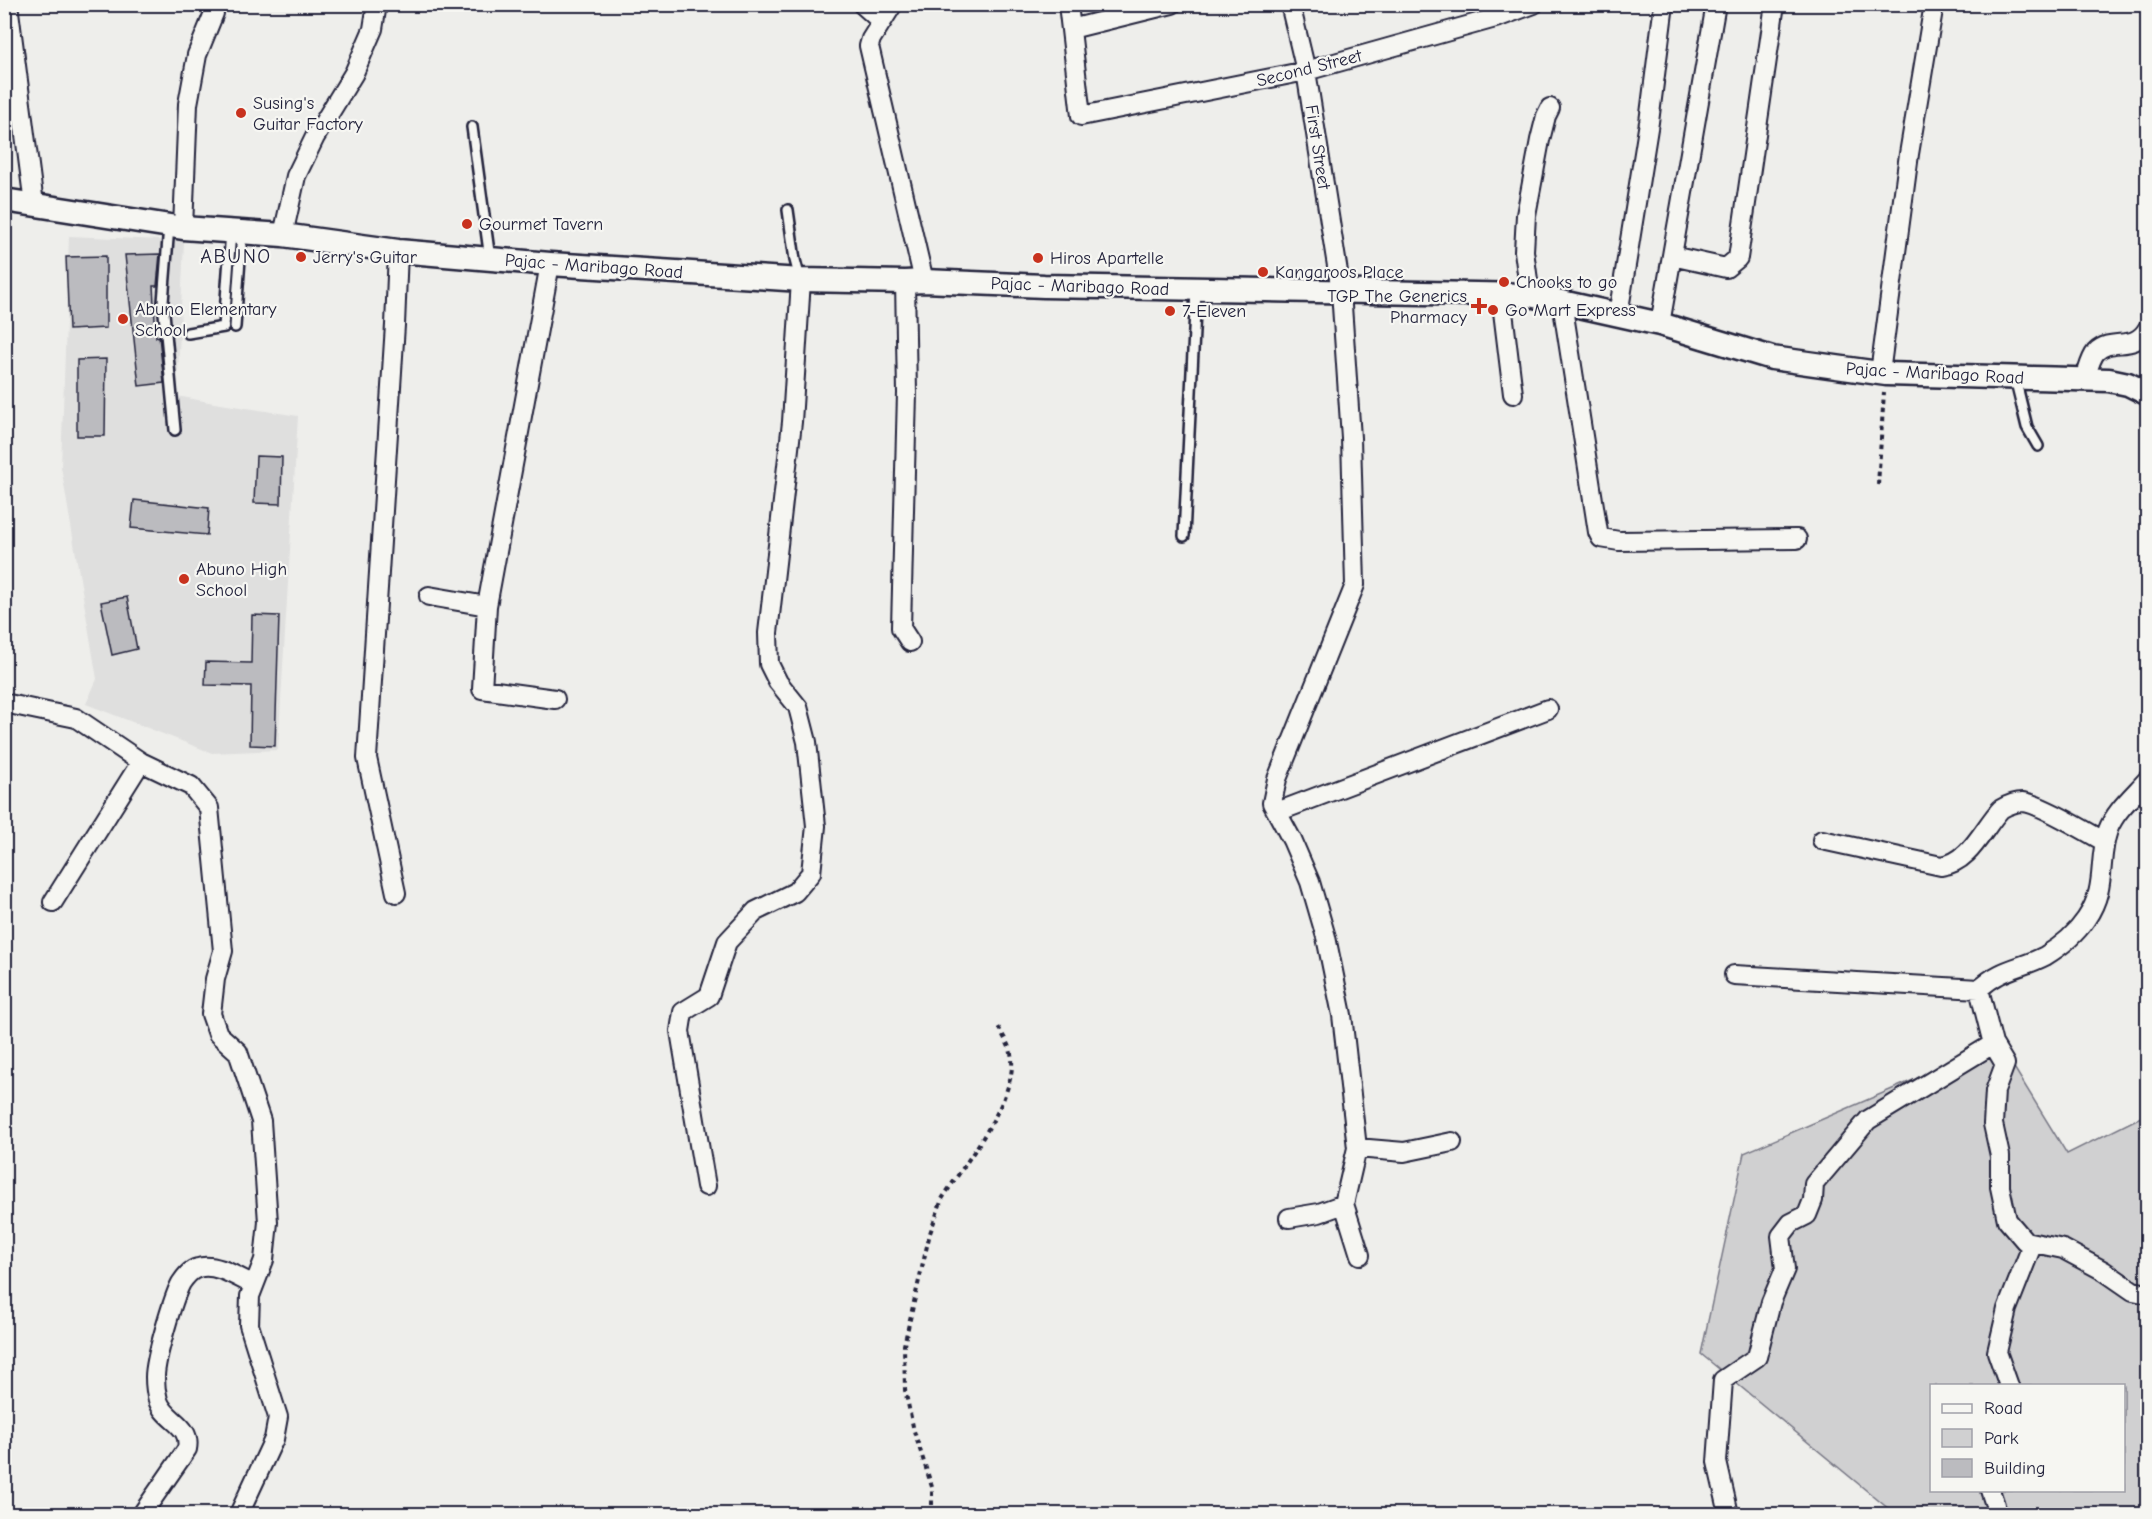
<svg xmlns="http://www.w3.org/2000/svg" width="2152" height="1519" font-family="'Comic Neue',sans-serif">
<rect width="100%" height="100%" fill="#eeeeeb"/>
<filter id="ink" filterUnits="userSpaceOnUse"><feTurbulence type="fractalNoise" baseFrequency=".0167" numOctaves="2"/><feDisplacementMap in="SourceGraphic" scale="12" xChannelSelector="R" yChannelSelector="G"/><feConvolveMatrix kernelMatrix="1 2 1 2 8 2 1 2 1" color-interpolation-filters="sRGB"/></filter>
<g filter="url(#ink)">
<path fill="#dfdfde" d="M69 236 184 241 177 396 214 403 298 416 278 750 212 753 86 704 97 679 61 467Z"/>
<path fill="#d0d0d1" stroke="#797986" stroke-width="1.5" fill-rule="evenodd" d="M1999 1043 2067 1154 2147 1114V1514H1895L1701 1354 1744 1153ZM1932 1386H2124V1490H1932Z"/>
<path fill="#bbbbbf" stroke="#22223b" stroke-width="1.5" d="M160 254 157 286H153L156 337 159 336 164 383 139 386 125 255Z
M106 256V328L69 330 66 257Z
M106 359 105 436H77V360Z
M256 456 282 457 281 504 254 503Z
M134 500 209 508 207 535 131 528Z
M127 597 137 649 112 655 101 602Z
M252 615 279 616 275 746 250 745 251 686 205 685 206 662 251 663Z"/>
<g fill="none" stroke-linecap="round" stroke-linejoin="round">
<defs>
<path id="service" d="M472 127 490 259
M788 210 795 260 800 279
M169 226 163 302 175 430
M235 327 242 232
M188 333 224 327 231 231
M2015 378 2027 427 2038 446
M1184 536 1196 290"/>
<path id="minor" d="M8 4 34 204
M862 4 882 22
M893 4 871 39 869 46 924 281
M1068 4 1081 116 1306 71 1499 17 1534 4
M1290 4 1306 71 1341 291 1351 438 1355 585 1277 779 1272 803 1292 840 1310 882 1326 937 1342 1015 1357 1148 1344 1204 1360 1255
M1071 29 1172 4
M183 228 188 104 197 55 214 13
M283 235 296 176 315 137 354 73 373 29 377 4
M1672 256 1726 268 1738 258 1775 4
M550 264 487 606 482 689 555 699
M905 282 907 393 901 628 910 642
M1501 295 1513 394
M1530 295 1524 251 1526 215 1540 140 1546 116 1550 108
M1562 302 1598 532 1601 538 1619 541 1797 539
M1618 315 1649 122 1664 4
M1660 324 1716 4
M1880 373 1909 154 1934 4
M2085 379C2088 371 2090 359 2096 352 2112 336 2134 353 2148 328
M429 596 487 606
M4 703 76 718 141 762 191 786 209 808 223 951 215 979 211 1014 218 1034 238 1052 261 1121 268 1222 264 1260 250 1296 249 1325 278 1417 274 1439 239 1514
M1277 812 1548 709
M1822 840 1941 866C1970 863 1983 828 2001 809 2008 805 2015 802 2023 802 2039 803 2089 833 2105 842
M396 893 367 758 395 325 398 251
M53 902 141 762
M1734 975 1979 989C2001 968 2020 969 2045 956 2060 947 2076 934 2086 919 2108 887 2097 862 2108 830 2115 811 2134 795 2148 779
M1993 1044 2005 1064 1995 1091 1993 1124 2000 1156V1187L2007 1220 2025 1241 2063 1249 2104 1271 2133 1291 2148 1294
M1357 1148 1404 1152 1452 1142
M706 1186 680 1031 683 1012 709 996 727 942 756 911 795 892 811 873 816 826 807 742 798 707 778 682 769 664 768 633 792 422 801 280
M1289 1218 1319 1213 1344 1204
M2009 1386 1997 1352 2007 1309 2033 1243
M1990 1490 1995 1505
M142 1514 187 1449C192 1424 164 1421 158 1400 156 1393 155 1384 155 1377 155 1359 173 1298 181 1283 185 1277 190 1270 198 1268 215 1262 239 1278 254 1285
M1729 1514 1717 1462 1723 1380 1757 1357 1771 1302 1785 1269 1781 1236 1791 1223 1807 1215 1813 1200 1814 1184 1868 1120 1993 1044 1979 989"/>
<path id="tertiary" d="M4 200 183 228 283 235 398 251 550 264 801 280 905 282 924 281 1044 286 1530 295 1660 324 1772 358 1886 374 2109 380 2128 384 2148 394"/>
</defs>
<use href="#service" stroke="#22223b" stroke-width="14"/>
<use href="#minor" stroke="#22223b" stroke-width="22"/>
<use href="#tertiary" stroke="#22223b" stroke-width="27"/>
<path stroke="#22223b" stroke-width="4" stroke-dasharray="4.5 4.5" stroke-linecap="butt" d="M1878 485 1884 392
M932 1514V1487L914 1431 905 1390 904 1345 930 1233 942 1199C965 1163 1015 1101 1012 1059 1011 1047 1003 1036 997 1025"/>
<use href="#service" stroke="#f6f6f2" stroke-width="9"/>
<use href="#minor" stroke="#f6f6f2" stroke-width="18"/>
<use href="#tertiary" stroke="#f6f6f2" stroke-width="22"/>
</g>
</g>
<g fill="#c8321e" stroke="#f6f6f2" stroke-width="2">
<circle cx="241" cy="113" r="6"/>
<circle cx="467" cy="224" r="6"/>
<circle cx="301" cy="257" r="6"/>
<circle cx="1038" cy="258" r="6"/>
<circle cx="1263" cy="272" r="6"/>
<circle cx="1504" cy="282" r="6"/>
<path d="M1476 297h6v6h6v6h-6v6h-6v-6h-6v-6h6z"/>
<circle cx="1493" cy="310" r="6"/>
<circle cx="1170" cy="311" r="6"/>
<circle cx="123" cy="319" r="6"/>
<circle cx="184" cy="579" r="6"/>
</g>
<g text-anchor="middle" stroke-width="4.5" stroke-linejoin="round" paint-order="stroke">
<g font-size="18" fill="#22223b" stroke="#f6f6f2">
<text transform="translate(1309 68) rotate(-14)" y="6">Second Street</text>
<text transform="translate(1318 147) rotate(81)" y="6">First Street</text>
<text transform="translate(594 266) rotate(4)" y="6">Pajac - Maribago Road</text>
<text transform="translate(1080 286) rotate(2)" y="6">Pajac - Maribago Road</text>
<text transform="translate(1935 373) rotate(3)" y="6">Pajac - Maribago Road</text>
</g>
<g font-size="18" fill="#22223b" stroke="#f6f6f2" text-anchor="start">
<text x="253" y="109">Susing's<tspan x="253" dy="21">Guitar Factory</tspan></text>
<text x="479" y="230">Gourmet Tavern</text>
<text x="313" y="263">Jerry's Guitar</text>
<text x="1050" y="264">Hiros Apartelle</text>
<text x="1275" y="278">Kangaroos Place</text>
<text x="1516" y="288">Chooks to go</text>
<text x="1467" y="302" text-anchor="end">TGP The Generics<tspan x="1467" dy="21">Pharmacy</tspan></text>
<text x="135" y="315">Abuno Elementary<tspan x="135" dy="21">School</tspan></text>
<text x="1505" y="316">Go Mart Express</text>
<text x="1182" y="317">7-Eleven</text>
<text x="196" y="575">Abuno High<tspan x="196" dy="21">School</tspan></text>
</g>
<g font-size="20" letter-spacing="1.5" fill="#22223b" stroke="#f6f6f2">
<text x="236" y="263">ABUNO</text>
</g>
</g>
<rect width="2152" height="1519" fill="none" stroke="#f6f6f2" stroke-width="24"/>
<rect x="12" y="12" width="2128" height="1495" fill="none" stroke="#22223b" stroke-width="2" filter="url(#ink)"/>
<rect x="1930" y="1384" width="195" height="108" fill="#f6f6f2" stroke="#a1a1a9" stroke-width="1.5"/>
<rect x="1942" y="1404" width="30" height="9" fill="#f6f6f2" stroke="#a1a1a9" stroke-width="1.5"/>
<text x="1984" y="1414" font-size="18" fill="#22223b">Road</text>
<rect x="1942" y="1429" width="30" height="18" fill="#d0d0d1" stroke="#a1a1a9" stroke-width="1.5"/>
<text x="1984" y="1444" font-size="18" fill="#22223b">Park</text>
<rect x="1942" y="1459" width="30" height="18" fill="#bbbbbf" stroke="#a1a1a9" stroke-width="1.5"/>
<text x="1984" y="1474" font-size="18" fill="#22223b">Building</text>
</svg>
